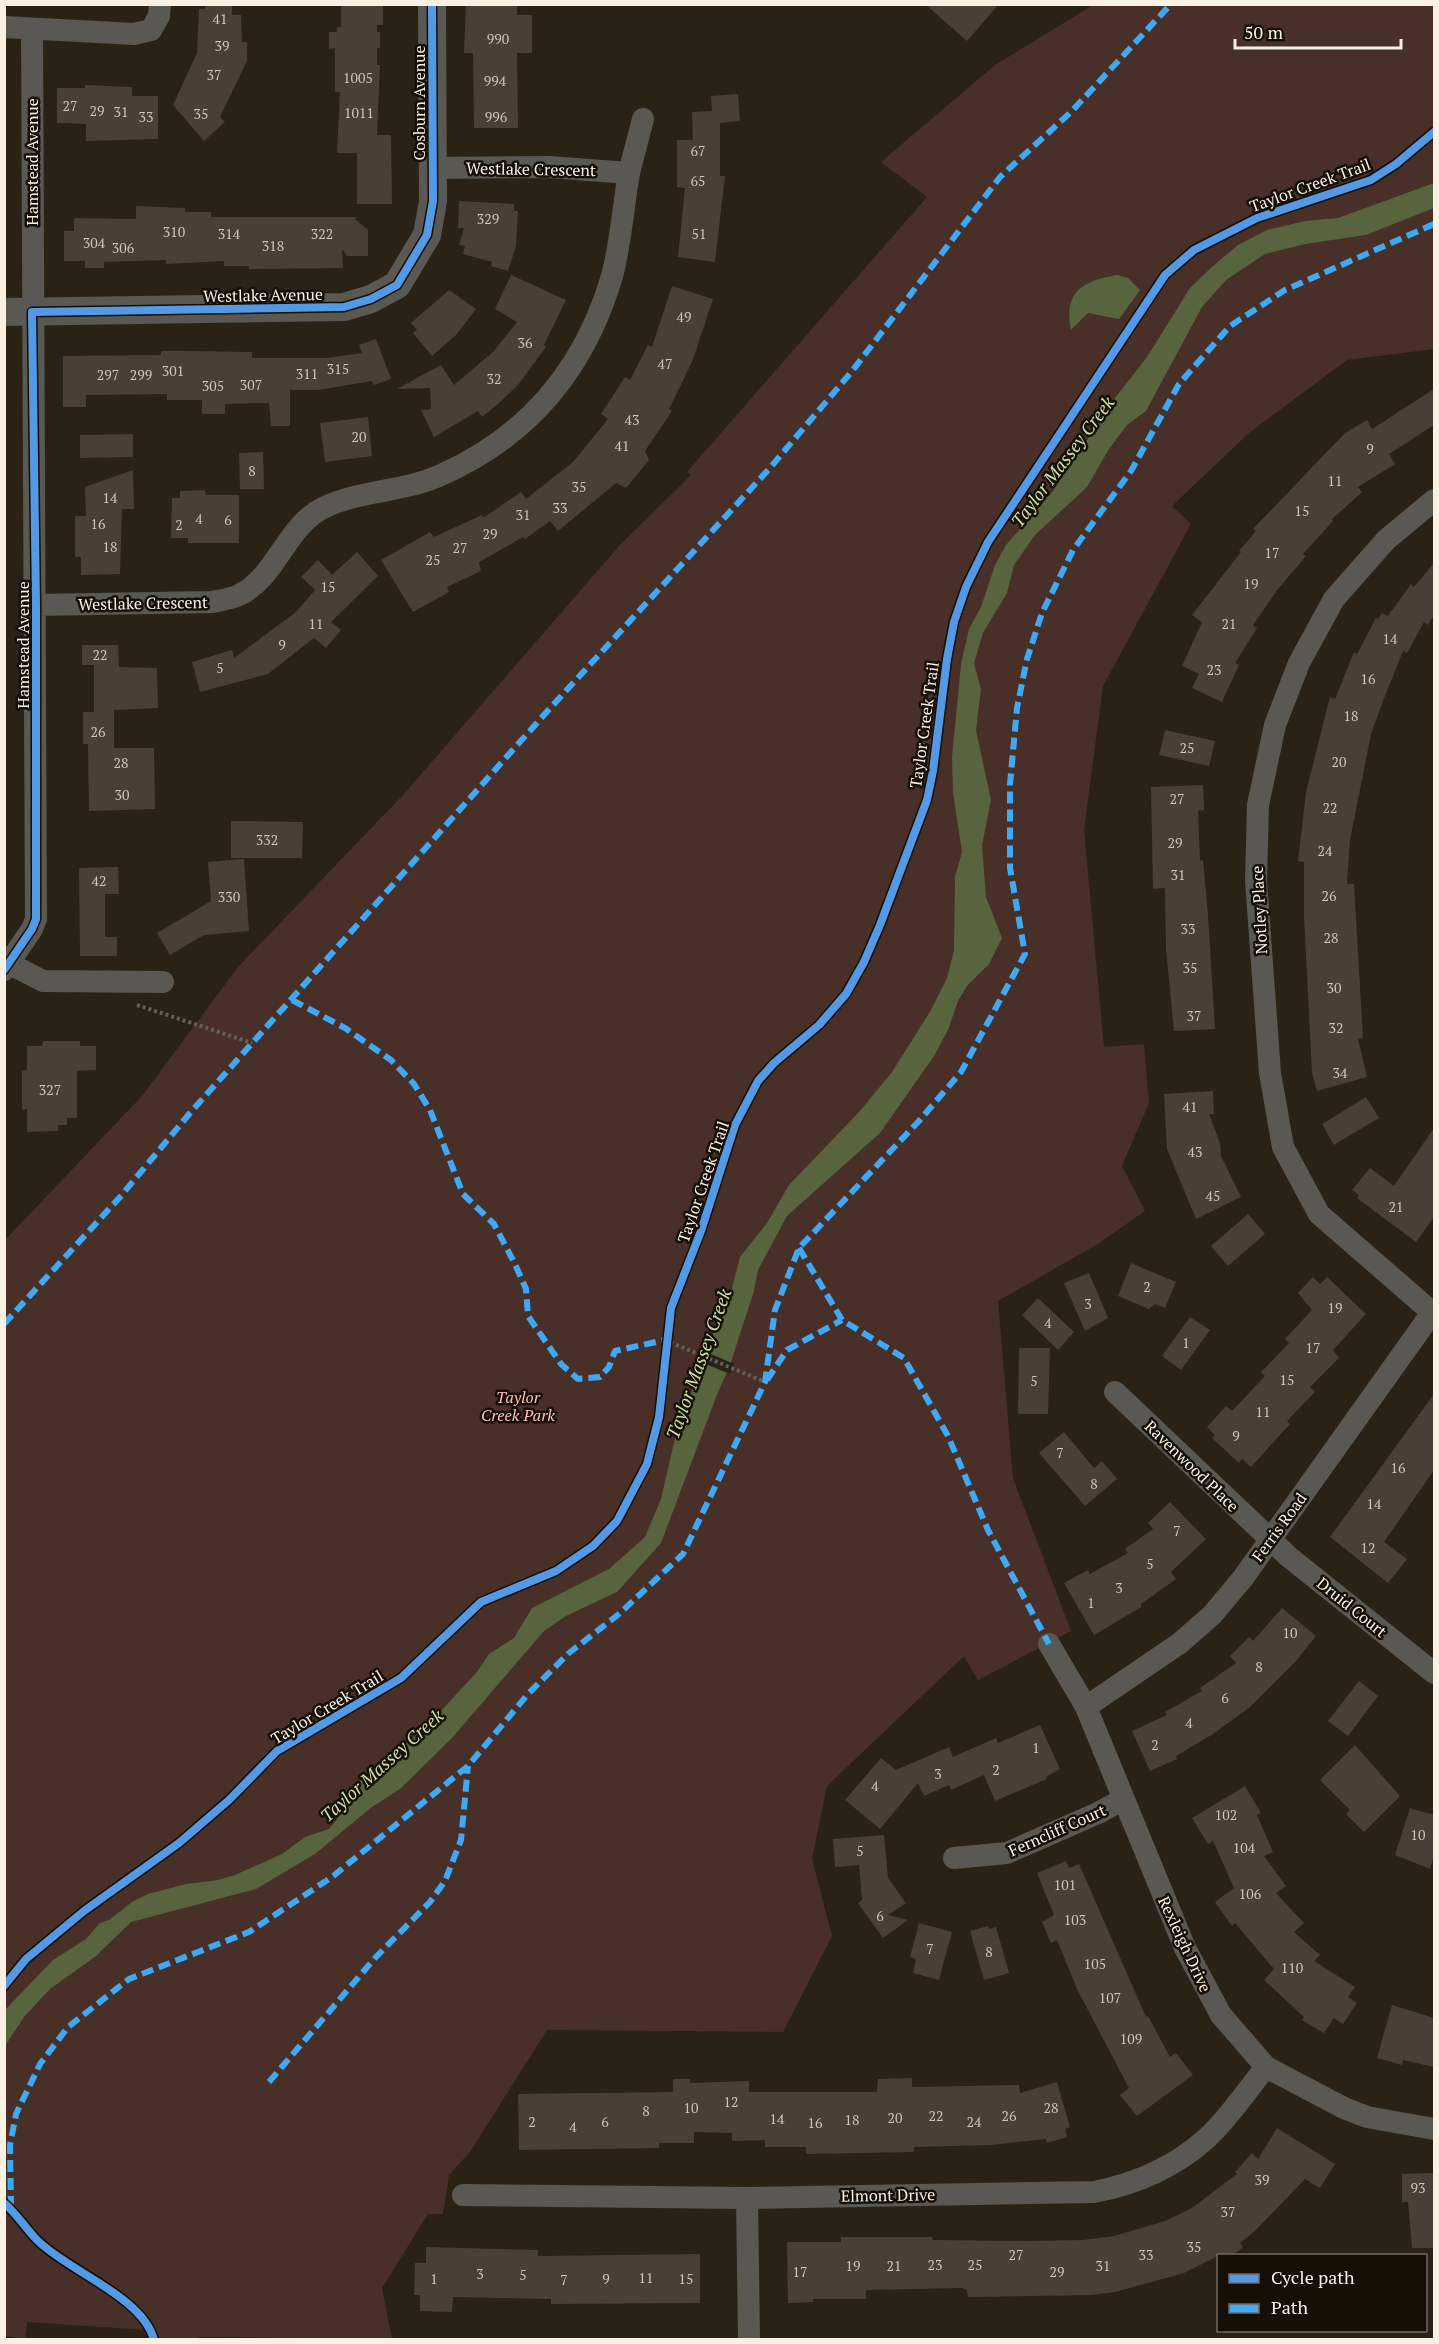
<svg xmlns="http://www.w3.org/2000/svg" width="1439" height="2344" font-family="'PT Serif',serif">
<rect width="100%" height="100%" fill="#2a2215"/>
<path fill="#482f27" d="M1093 5H1434V349L1347 360 1249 433 1172 506 1191 524 1103 686 1084 830 1104 1047 1144 1044 1149 1103 1122 1166 1145 1211 1096 1245 998 1301 1013 1478 1071 1631 978 1680 964 1656 827 1786 812 1859 832 1936 783 2032 547 2030 470 2152 449 2175 443 2214H428L382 2288 392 2339 199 2337 197 2339 148 2340 147 2330 27 2322 25 2339 5 2336V1240L142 1096 238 967 403 795 620 545 691 475 687 472 927 197 881 162 995 65Z"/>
<path fill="#58643d" d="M1434 183V208L1366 235 1305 244 1265 254 1226 280 1202 307 1146 411 1127 425 1109 449 1087 487 1035 535 1014 565 1007 593 983 633 974 663 981 689 976 730 991 800 982 845 986 897 1002 938 989 964 967 986 958 1001 948 1030 934 1056 880 1133 787 1216 758 1270 754 1291 729 1368 718 1392 661 1543 617 1592 566 1616 544 1631 452 1738 400 1789 372 1807 315 1854 256 1889 131 1922 96 1956 50 1989 24 2017 5 2046V2010L53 1960 86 1939 100 1923 109 1920 132 1902 148 1894 186 1884 218 1880 235 1875 282 1854 305 1837 329 1829 336 1821 348 1795 356 1784 425 1728 477 1672 489 1654 514 1638 532 1608 609 1569 645 1537 661 1499 675 1438 707 1348 729 1299 740 1257 767 1223 789 1185 860 1111 892 1072 931 1010 947 978 954 950 955 877 962 852 953 793 952 757 961 664 969 629 981 607 995 565 1006 545 1053 491 1115 398 1147 357 1190 288 1214 265 1238 245 1267 230 1305 221 1338 218Z
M1117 275 1128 278 1140 290 1119 319 1088 313 1071 330C1063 291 1083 281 1117 275Z"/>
<path fill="#2a2215" d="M704 1351 734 1364 730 1374 701 1362Z"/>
<path fill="#4a3f34" d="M341 4H383V25H377V32H380V48H377V65H380L377 135H391L392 204H357V153H337L340 92H335V48L329 49V32H337V27H341Z
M466 4H517V15H532V53H517L518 128H474L473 53H464Z
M925 4H999L967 41Z
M205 5H232V15H241L242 42H247V61L220 117 225 122 204 141 173 105 197 53 199 9H205Z
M85 85 132 87V96H158V139L86 141V124L57 123V88H85Z
M738 94 740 121 720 123V176H725L715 262 678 257 685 188 677 187V140H693L692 112 712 111 711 96Z
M459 201 514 204V211H518L516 246 508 271 491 266 492 262 463 254 465 246 459 245 464 228H458Z
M136 206 185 208V212H211V217H358L355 219 368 230V256H347L342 249 343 268 249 269V266H224V261L166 264V260L104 262V268H85V261H64V231H74V218L136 219Z
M511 275 566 300 544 345 546 347 518 385 498 404 482 417 478 411 434 437 421 410 431 409 430 388 397 389 441 365 454 385 493 352 517 322 495 309Z
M672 286 713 299 692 362 669 409 672 411 645 451 649 460 626 488 616 483 558 531 550 521 525 539 523 537 479 562 481 571 447 587 449 592 413 612 381 560 430 532 434 537 482 515 483 518 521 492 526 499 573 462 608 419 601 414 625 377 630 380 648 345 652 347Z
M449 290 476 309 456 335 432 356 413 333 417 330 411 323Z
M376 339 391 379 374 385 372 381 318 390H290V426H271L269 403 225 404V414H202V400H167V394L86 395V407H63V356L161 355V351H185L252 352V358H327L362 353 359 345Z
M1434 389V425L1389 454 1395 464 1358 487 1362 492 1331 520 1333 521 1303 554 1306 556 1278 589 1253 625 1257 628 1235 663 1239 665 1222 702 1192 688 1199 674 1182 666 1202 622 1192 615 1241 552 1239 551 1256 531 1253 529 1345 433 1367 420 1372 429Z
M368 417 372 456 325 462 320 423Z
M133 434V457L80 458V435Z
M263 452 264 489H240L239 453Z
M133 470 134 509H122L120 574 81 575V557H75V516H86L85 487Z
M205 490 206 495H239V543H188V538H171L172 498H180V491Z
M357 552 378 576 331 622 341 630 326 648 314 638 268 674 200 692 192 662 232 650 234 658 296 612 315 590 301 577 318 560 332 575Z
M1434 563V615L1428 625 1424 622 1407 653 1403 651 1383 701 1371 734 1350 840 1347 884H1354L1363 1038 1358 1039 1367 1077 1317 1091 1312 1073 1304 916V862L1298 861 1306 792 1330 697 1335 699 1354 652 1357 654 1376 618 1378 619 1382 613 1388 616 1411 584 1414 587Z
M82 645H118L119 667 157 668 158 708 114 710V748H154L155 809 89 811 88 744H83V712H94V665H82Z
M1165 730 1215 741 1209 766 1159 755Z
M1203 785 1204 810 1198 811 1200 861 1203 860 1208 915 1215 1029 1174 1031 1166 949 1165 888 1153 889 1151 787Z
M231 821 303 822 302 858H231Z
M244 859 249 931 204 935 170 955 157 933 211 901 208 862Z
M118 867 119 894H105V937H117V956H80L79 868Z
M43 1041H80V1046H96V1070L77 1071V1118H67V1125H58V1131L27 1132V1109L22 1110V1071L27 1070V1046H42Z
M1213 1091 1214 1114H1209L1220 1143 1221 1156 1241 1197 1196 1219 1167 1149 1164 1094Z
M1366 1097 1379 1118 1334 1145 1322 1124Z
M1434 1128V1217L1416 1242 1357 1198 1359 1195 1352 1190 1370 1168 1394 1186Z
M1248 1214 1265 1234 1228 1266 1211 1246Z
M1131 1263 1176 1282 1165 1308 1155 1304 1149 1309 1118 1296Z
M1089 1273 1108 1318 1085 1331 1064 1283Z
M1313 1277 1320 1284 1327 1277 1366 1314 1333 1350 1339 1358 1310 1387 1315 1392 1287 1421 1290 1424 1251 1467 1242 1459 1239 1463 1212 1438 1215 1435 1207 1427 1226 1406 1232 1411 1265 1376 1261 1372 1289 1343 1285 1339 1312 1310 1298 1293Z
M1038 1298 1074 1332 1058 1350 1022 1315Z
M1190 1317 1210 1330 1181 1370 1162 1356Z
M1019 1348H1050L1048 1414H1018Z
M1434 1394V1470L1384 1542 1407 1559 1388 1583 1330 1537Z
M1064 1432 1094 1468 1102 1461 1117 1479 1085 1506 1039 1453Z
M1170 1502 1206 1539 1171 1572 1176 1579 1141 1604V1607L1094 1635 1064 1583 1088 1570 1090 1574 1128 1553 1125 1549 1153 1529 1148 1523Z
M1282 1608 1316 1636 1296 1661 1250 1707 1213 1734 1176 1756 1177 1759 1150 1771 1132 1731 1167 1715 1165 1712 1202 1691 1200 1688 1236 1663 1230 1656 1249 1637 1253 1641Z
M1359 1681 1378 1696 1348 1736 1328 1721Z
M1040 1725 1060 1769 1046 1777 1047 1779 995 1801 984 1775 951 1790 949 1785 924 1796 918 1783 880 1829 845 1800 881 1758 896 1770 949 1747 953 1757 996 1738 998 1743Z
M1355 1745 1400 1796 1364 1832 1346 1814 1350 1810 1320 1780Z
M1245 1786 1261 1813 1257 1815 1273 1852 1264 1856 1286 1886 1276 1893 1304 1923 1294 1932 1320 1955 1314 1961 1355 1987 1348 1997 1357 2003 1343 2024 1334 2018 1324 2033 1302 2020 1304 2017 1264 1980 1274 1969 1235 1923 1232 1926 1215 1902 1234 1888 1213 1841 1208 1844 1192 1818Z
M1410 1808 1434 1815V1856L1430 1869 1395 1855Z
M884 1835 888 1878 906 1903 888 1915 908 1920 883 1938 858 1903 862 1900 859 1865 835 1867 833 1839Z
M1066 1861 1069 1868 1079 1864 1146 2017 1148 2016 1170 2057 1176 2053 1193 2075 1137 2116 1120 2095 1129 2088 1078 1991 1057 1940 1051 1943 1042 1922 1054 1915 1037 1873Z
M919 1923 952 1932 939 1980 913 1973 916 1959 910 1957Z
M988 1926 989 1929 996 1927 1009 1973 984 1980 970 1931Z
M1392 2005 1434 2018V2067L1403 2060 1402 2065 1377 2058Z
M912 2078V2087L1019 2085 1020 2093 1057 2082 1070 2127 1065 2129 1067 2137 1047 2143 1046 2139 991 2145 914 2147V2152L806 2154V2147H765V2140L732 2141V2133L694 2132V2143H659V2148L519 2150 518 2094 673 2092V2079H690V2083L749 2081V2092H877L878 2079Z
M1277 2128 1335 2164 1320 2188 1305 2179 1255 2231 1240 2243 1243 2247 1232 2256H1218L1184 2273 1115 2292 1092 2295 968 2297 967 2290 962 2288 866 2290V2299H813V2302L788 2303 787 2242H841V2237H932L933 2240 1028 2241 1083 2240 1114 2236 1165 2221 1192 2208 1237 2174 1235 2172 1252 2153 1258 2159Z
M1434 2173V2248H1412L1408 2202H1402V2174Z
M426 2247 538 2250V2256L700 2254V2303L551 2304V2299L453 2297 452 2312 420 2311V2295H414L415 2263H426Z"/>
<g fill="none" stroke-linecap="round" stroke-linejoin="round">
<path stroke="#63605a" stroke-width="4" stroke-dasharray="3 3" stroke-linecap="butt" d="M137 1005 252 1043
M665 1340 765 1382"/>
<path stroke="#595852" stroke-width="22" d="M4 27 134 34 151 30 159 16 160 4
M629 173 643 119
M1434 500 1386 540 1334 599 1299 663 1275 725 1258 805 1256 881 1270 1073 1283 1147 1319 1214 1434 1314
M36 605 212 602C221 600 231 599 239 595 276 578 286 526 323 508 360 490 404 492 441 475 529 436 585 368 612 276 621 243 623 207 629 173L549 167 433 168
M4 961 43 981 163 982
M4 970 32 929 36 919 32 29
M1115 1392 1289 1557 1434 1673
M1049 1644 1086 1707 1185 1948 1221 2015 1266 2067 1344 2108 1367 2117 1434 2129
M1086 1707 1180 1643 1212 1615 1243 1578 1434 1310
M954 1858 1007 1853 1098 1813 1122 1800
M463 2195 747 2198 1094 2192C1136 2184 1175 2167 1207 2138 1229 2118 1247 2090 1266 2067
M747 2198 749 2340"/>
<path stroke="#595852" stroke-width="28" d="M4 312 344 307 371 299 397 285 427 235 433 201 432 4"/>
<path stroke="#3fa9f5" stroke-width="6" stroke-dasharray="12 6" stroke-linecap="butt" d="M292 1000 345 1028 391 1060 414 1084 430 1110 463 1194 494 1224 515 1264 526 1289 528 1316 561 1364 578 1379 600 1377 609 1367 615 1351 665 1340
M799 1248 842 1320 904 1358 948 1436 988 1530 1049 1644
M4 1324 120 1197 190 1113 543 716 769 469 853 370 1000 177 1071 112 1171 4
M767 1380 787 1350 842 1320
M269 2082 375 1958 430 1902 445 1881 461 1840 468 1766
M11 2208 10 2145 16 2114 40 2064 68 2027 129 1979 249 1932 332 1877 468 1766 528 1694 569 1653 619 1614 683 1554 765 1382 775 1310 799 1248 919 1121 961 1072 1025 954 1010 868V784L1017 708 1027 659 1042 613 1073 550 1131 471 1179 384 1230 326 1285 290 1434 224"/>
<defs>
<path id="cycleway" d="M4 970 32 929 36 919V605L32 312 344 307 371 299 397 285 427 235 433 201 432 4
M4 1986 26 1959 84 1911 179 1843 229 1800 277 1751 401 1678 481 1602 556 1571 593 1546 617 1521 647 1464 659 1417 671 1308 701 1231 735 1125 758 1081 774 1063 819 1025 846 994 864 962 880 925 927 800 933 771 947 659 954 622 966 587 988 542 1165 275 1194 250 1257 218 1371 180 1396 164 1434 132
M4 2203C17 2214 26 2229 38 2241 70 2272 143 2297 154 2340"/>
</defs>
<use href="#cycleway" stroke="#150f06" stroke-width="11"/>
<use href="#cycleway" stroke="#5399e6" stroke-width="8"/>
</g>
<g text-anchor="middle" stroke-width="5" stroke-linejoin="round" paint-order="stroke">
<g font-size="14" fill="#cec4b7">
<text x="220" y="24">41</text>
<text x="498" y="44">990</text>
<text x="222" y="51">39</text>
<text x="214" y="80">37</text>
<text x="358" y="83">1005</text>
<text x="495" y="86">994</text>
<text x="70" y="111">27</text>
<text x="97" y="116">29</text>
<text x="121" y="117">31</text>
<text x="359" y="118">1011</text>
<text x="201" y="119">35</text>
<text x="146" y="122">33</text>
<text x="496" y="122">996</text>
<text x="698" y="156">67</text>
<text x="698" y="186">65</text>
<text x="488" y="224">329</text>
<text x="174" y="237">310</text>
<text x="229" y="239">314</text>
<text x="322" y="239">322</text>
<text x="699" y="239">51</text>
<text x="94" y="248">304</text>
<text x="273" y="251">318</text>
<text x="123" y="253">306</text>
<text x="684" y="322">49</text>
<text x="525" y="348">36</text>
<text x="665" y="369">47</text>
<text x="338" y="374">315</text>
<text x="173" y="376">301</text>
<text x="307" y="379">311</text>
<text x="108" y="380">297</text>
<text x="141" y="380">299</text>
<text x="494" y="384">32</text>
<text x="251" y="390">307</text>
<text x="213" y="391">305</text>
<text x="632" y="425">43</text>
<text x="359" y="442">20</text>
<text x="622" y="451">41</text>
<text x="1370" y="454">9</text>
<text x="252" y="476">8</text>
<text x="1335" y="486">11</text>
<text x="579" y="492">35</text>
<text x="110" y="503">14</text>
<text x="560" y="513">33</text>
<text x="1302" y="516">15</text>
<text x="523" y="520">31</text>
<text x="199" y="524">4</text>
<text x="228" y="525">6</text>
<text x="98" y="529">16</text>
<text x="179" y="530">2</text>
<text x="490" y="539">29</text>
<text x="110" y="552">18</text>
<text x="460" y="553">27</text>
<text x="1272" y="558">17</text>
<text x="433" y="565">25</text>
<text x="1251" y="589">19</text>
<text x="328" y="592">15</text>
<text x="316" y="629">11</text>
<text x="1229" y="629">21</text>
<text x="1390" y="644">14</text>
<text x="282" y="650">9</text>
<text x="100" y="660">22</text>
<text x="220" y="673">5</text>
<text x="1214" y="675">23</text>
<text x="1368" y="684">16</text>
<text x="1351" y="721">18</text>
<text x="98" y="737">26</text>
<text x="1187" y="753">25</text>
<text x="1339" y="767">20</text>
<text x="121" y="768">28</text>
<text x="122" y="800">30</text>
<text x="1177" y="804">27</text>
<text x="1330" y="813">22</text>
<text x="267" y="845">332</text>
<text x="1175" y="848">29</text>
<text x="1325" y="856">24</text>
<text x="1178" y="880">31</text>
<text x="99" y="886">42</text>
<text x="1329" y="901">26</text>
<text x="229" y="902">330</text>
<text x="1188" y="934">33</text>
<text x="1331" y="943">28</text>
<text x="1190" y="973">35</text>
<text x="1334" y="993">30</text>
<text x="1194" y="1021">37</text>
<text x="1336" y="1033">32</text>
<text x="1340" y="1078">34</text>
<text x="50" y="1095">327</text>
<text x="1190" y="1112">41</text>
<text x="1195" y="1157">43</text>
<text x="1213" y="1201">45</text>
<text x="1396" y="1212">21</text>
<text x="1147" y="1292">2</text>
<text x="1088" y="1309">3</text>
<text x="1335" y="1313">19</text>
<text x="1048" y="1328">4</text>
<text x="1186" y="1348">1</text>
<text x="1313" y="1353">17</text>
<text x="1287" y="1385">15</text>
<text x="1034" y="1386">5</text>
<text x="1263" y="1417">11</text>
<text x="1236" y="1441">9</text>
<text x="1060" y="1458">7</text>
<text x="1398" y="1473">16</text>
<text x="1094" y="1489">8</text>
<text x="1374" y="1509">14</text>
<text x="1177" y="1536">7</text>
<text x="1368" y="1553">12</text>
<text x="1150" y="1569">5</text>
<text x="1119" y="1593">3</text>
<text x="1091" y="1608">1</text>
<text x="1290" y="1638">10</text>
<text x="1259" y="1672">8</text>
<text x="1225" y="1703">6</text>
<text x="1189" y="1728">4</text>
<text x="1155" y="1750">2</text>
<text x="1036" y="1753">1</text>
<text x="996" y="1775">2</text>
<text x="938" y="1779">3</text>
<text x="875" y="1791">4</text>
<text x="1226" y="1820">102</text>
<text x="1418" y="1840">10</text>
<text x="1244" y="1853">104</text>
<text x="860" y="1856">5</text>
<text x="1065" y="1890">101</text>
<text x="1250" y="1899">106</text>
<text x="880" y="1921">6</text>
<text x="1075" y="1925">103</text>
<text x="930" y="1954">7</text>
<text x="989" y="1957">8</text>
<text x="1095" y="1969">105</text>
<text x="1292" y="1973">110</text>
<text x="1110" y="2003">107</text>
<text x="1131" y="2044">109</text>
<text x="731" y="2107">12</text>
<text x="691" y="2113">10</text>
<text x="1051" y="2113">28</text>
<text x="646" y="2116">8</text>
<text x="936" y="2121">22</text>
<text x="1009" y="2121">26</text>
<text x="895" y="2123">20</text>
<text x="777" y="2124">14</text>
<text x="852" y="2125">18</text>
<text x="532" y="2127">2</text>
<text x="605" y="2127">6</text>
<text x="974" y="2127">24</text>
<text x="815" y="2128">16</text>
<text x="573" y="2132">4</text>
<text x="1262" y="2185">39</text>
<text x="1418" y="2193">93</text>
<text x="1228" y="2217">37</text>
<text x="1194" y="2252">35</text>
<text x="1016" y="2260">27</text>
<text x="1146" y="2260">33</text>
<text x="935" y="2270">23</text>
<text x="975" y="2270">25</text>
<text x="853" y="2271">19</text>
<text x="894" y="2271">21</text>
<text x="1103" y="2271">31</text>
<text x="800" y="2277">17</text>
<text x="1057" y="2277">29</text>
<text x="480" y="2279">3</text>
<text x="523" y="2280">5</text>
<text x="646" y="2283">11</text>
<text x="434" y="2284">1</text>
<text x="606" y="2284">9</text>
<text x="686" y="2284">15</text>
<text x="564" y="2285">7</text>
</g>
<g font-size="16" fill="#faf1e3" stroke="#150f06">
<text transform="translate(419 103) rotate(-90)" y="6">Cosburn Avenue</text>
<text transform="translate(32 162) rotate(-90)" y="6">Hamstead Avenue</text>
<text transform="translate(531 169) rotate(1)" y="6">Westlake Crescent</text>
<text transform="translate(1310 185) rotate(-20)" y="6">Taylor Creek Trail</text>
<text transform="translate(263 295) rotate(-1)" y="6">Westlake Avenue</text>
<text transform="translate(143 603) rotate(-1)" y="6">Westlake Crescent</text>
<text transform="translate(23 645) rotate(-90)" y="6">Hamstead Avenue</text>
<text transform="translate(924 725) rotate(-82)" y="6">Taylor Creek Trail</text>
<text transform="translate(1259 910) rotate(-93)" y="6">Notley Place</text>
<text transform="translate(703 1182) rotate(-71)" y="6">Taylor Creek Trail</text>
<text transform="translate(1192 1466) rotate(44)" y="6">Ravenwood Place</text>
<text transform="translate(1279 1527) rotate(-54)" y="6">Ferris Road</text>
<text transform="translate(1352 1607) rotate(39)" y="6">Druid Court</text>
<text transform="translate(327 1707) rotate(-31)" y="6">Taylor Creek Trail</text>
<text transform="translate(1057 1830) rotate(-24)" y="6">Ferncliff Court</text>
<text transform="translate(1185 1944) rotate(65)" y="6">Rexleigh Drive</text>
<text transform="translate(888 2195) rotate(-1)" y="6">Elmont Drive</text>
</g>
<g font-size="16" font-style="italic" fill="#ffc1b1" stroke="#150f06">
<text x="518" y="1403">Taylor<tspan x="518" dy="18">Creek Park</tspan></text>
</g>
<g font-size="18" font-style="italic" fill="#cbe19c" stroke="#150f06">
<text transform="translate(1063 462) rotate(-53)" y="6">Taylor Massey Creek</text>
<text transform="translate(699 1364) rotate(-70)" y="6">Taylor Massey Creek</text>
<text transform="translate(382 1766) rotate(-42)" y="6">Taylor Massey Creek</text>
</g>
</g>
<rect width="1439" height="2344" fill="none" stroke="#faf1e3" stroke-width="12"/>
<rect x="1217" y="2254" width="210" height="78" fill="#150f06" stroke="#71695e" stroke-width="1.5"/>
<rect x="1229" y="2274" width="30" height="9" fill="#5399e6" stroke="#71695e" stroke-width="1.5"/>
<text x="1271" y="2284" font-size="18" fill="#faf1e3">Cycle path</text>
<rect x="1229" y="2304" width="30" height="9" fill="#3fa9f5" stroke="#71695e" stroke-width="1.5"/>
<text x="1271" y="2314" font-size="18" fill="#faf1e3">Path</text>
<path d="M1235 39v9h166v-9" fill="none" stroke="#faf1e3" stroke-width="3"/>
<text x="1244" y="39" font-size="18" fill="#faf1e3" stroke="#150f06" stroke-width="4.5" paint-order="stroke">50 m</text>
</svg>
